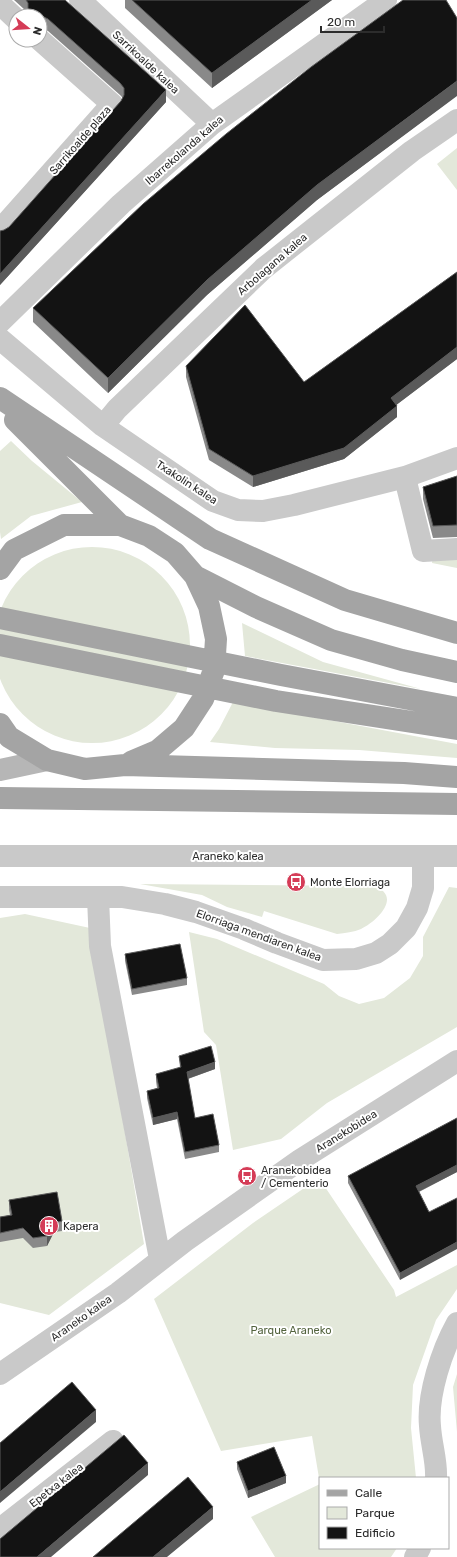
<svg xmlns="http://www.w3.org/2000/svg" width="457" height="1557" viewBox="0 0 457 1557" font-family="Rubik,sans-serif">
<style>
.green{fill:#e3e8da}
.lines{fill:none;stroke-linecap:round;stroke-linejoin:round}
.street{stroke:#c9c9c9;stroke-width:22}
.secondary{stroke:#b6b6b6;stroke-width:22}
.primary{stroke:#a4a4a4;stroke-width:22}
.wall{fill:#898989}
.shaded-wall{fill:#5a5a5a}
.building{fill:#131313;stroke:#5a5a5a}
.labels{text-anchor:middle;stroke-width:4;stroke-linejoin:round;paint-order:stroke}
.street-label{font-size:11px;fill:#2c2c2c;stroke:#fff}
.poi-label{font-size:11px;fill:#2c2c2c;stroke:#fff;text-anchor:start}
.park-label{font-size:11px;fill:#53633e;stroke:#fff}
</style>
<rect width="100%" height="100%" fill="#fff"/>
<!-- green -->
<path class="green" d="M457,148V190L437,164Z
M11,441L32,461L82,502L31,516L1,539L0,532V451Z
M-6 645a98 98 0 1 1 196 0a98 98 0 1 1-196 0Z
M457,554V568L432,563L433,556Z
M242,623L323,662L421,689L245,656Z
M233,702L457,744V758L359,750L275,748L210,742L219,729Z
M140,884L373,886C403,895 378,921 361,929C354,932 345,933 337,934L264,911L262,917L227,907L202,895Z
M449,887L457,888V1027L327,1103L281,1139L233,1150L216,1045L204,1032L189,932L217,939L324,984L339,996L359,1004L384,998L410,978L423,956V937Z
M25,914L90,928L144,1244L49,1315L0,1303V918Z
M319,1178L394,1290L396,1297L457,1265V1289L436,1320L413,1385L411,1428L416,1478H320V1484L312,1436L221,1451L154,1299L253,1223Z
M457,1374V1432L453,1387Z
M320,1484V1548H397L391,1557H275L251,1517Z"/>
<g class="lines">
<!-- street -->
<path class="street" d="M80,0L212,124
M0,4L16,19
M0,230L112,104L40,40
M0,322L121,204L212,124L386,0
M0,339L103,426L213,501L238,510L263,511L294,505L405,477L457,458
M103,426L117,409L264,268L412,151L457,120
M407,486L423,551L457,549
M0,856H457
M0,897H122L165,904L196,912L244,929L277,943L323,960L356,959L376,953L390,944L406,928L417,908L423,888V856
M98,897L100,946L160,1259
M0,1374L118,1293L185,1241L300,1160L457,1061
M436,1478C437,1461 431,1444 430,1426C427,1395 442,1350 457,1323
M0,1529L113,1441
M415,1557L420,1548"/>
<!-- secondary -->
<path class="secondary" d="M0,770L47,760"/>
<!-- primary -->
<path class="primary" d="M0,398L210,539L345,600L457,633
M15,420L120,525
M0,569L14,550L64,525H120L149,536L175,553L195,576L209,606L216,639L214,670L203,699L184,728L157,751L131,762
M195,576L256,607L331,640L402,660L457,672
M0,618L281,675L457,708
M0,645L276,701L457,729
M0,724L9,737L47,760L85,769L125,765L404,773L457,777
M0,798L457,804"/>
</g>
<!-- wall -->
<path class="wall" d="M14,0H65L166,102L0,285L4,230L9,227L121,101L123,98L120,95L48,31L42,28H40V16H25L27,13L25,10Z
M125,0H332L212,88L125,8Z
M448,102L317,200L207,295L108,393L33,322V308Z
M457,272V359L396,405L397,417L344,459L253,487L209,460L186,377V366L304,382Z
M457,476V537L433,538L423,499V487Z
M125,954L187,978V985L132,995L125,961Z
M179,1056L215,1069L188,1079L195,1118L219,1145V1152L185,1159L177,1119L153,1125L147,1098V1091L157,1088L156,1081V1074L180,1068Z
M457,1118V1172L419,1192L429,1212L400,1280L348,1183V1176Z
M9,1200L62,1221V1231L54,1232L47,1246L33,1248L23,1238L0,1242V1217L10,1215L9,1210Z
M237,1462L286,1483L248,1498L237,1469Z"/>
<!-- shaded-wall -->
<path class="shaded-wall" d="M312,0H332L212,88V73Z
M457,81V96L317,200L207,295L108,393V378L207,280L317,185Z
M166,90V102L0,285V274Z
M457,347V359L391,409V398Z
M397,406V417L344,459L253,487V476Z
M215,1062V1069L187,1079V1072Z
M177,1112V1119L153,1125V1118Z
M457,1165V1172L416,1193V1186Z
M54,1223V1232L47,1246V1236Z
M457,1242V1249L400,1280V1273Z
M96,1410V1422L0,1503V1492Z
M148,1463V1475L51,1557H37Z
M286,1476V1483L248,1498V1491Z
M213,1507V1519L167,1557H153Z"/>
<!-- building -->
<path class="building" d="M26,0H65L166,90L0,274V231L4,230L9,227L121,101L124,95V88L120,83L48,19L42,16H26L25,15L28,10V3Z
M132,0H312L212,73Z
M403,0H446L457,18V81L317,185L207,280L108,378L33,308L143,204L226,134L311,67Z
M457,272V347L391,398L397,406L344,448L253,476L209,449L186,366L245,305L304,382Z
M457,476V525L433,526L423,487Z
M180,944L187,978L132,989L125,954Z
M211,1046L215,1062L187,1072L195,1118L213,1114L219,1145L185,1152L177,1112L153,1118L147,1091L159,1088L156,1074L181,1067L179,1056Z
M457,1118V1165L416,1186L429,1212L457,1198V1242L400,1273L348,1176Z
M57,1192L62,1221L54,1223L47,1236L33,1238L23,1228L0,1233V1217L12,1215L9,1200Z
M72,1382L96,1410L0,1492V1443Z
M124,1435L148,1463L37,1557H0V1539Z
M274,1447L286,1476L248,1491L237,1462Z
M188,1477L213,1507L153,1557H93Z"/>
<!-- icons -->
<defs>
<symbol id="bus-disc" viewBox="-11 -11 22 22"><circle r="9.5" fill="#d53c57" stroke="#fff"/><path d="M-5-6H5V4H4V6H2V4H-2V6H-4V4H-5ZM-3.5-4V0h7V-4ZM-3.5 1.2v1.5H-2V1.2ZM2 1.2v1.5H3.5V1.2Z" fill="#fff"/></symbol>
<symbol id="building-disc" viewBox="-11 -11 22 22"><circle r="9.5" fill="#d53c57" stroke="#fff"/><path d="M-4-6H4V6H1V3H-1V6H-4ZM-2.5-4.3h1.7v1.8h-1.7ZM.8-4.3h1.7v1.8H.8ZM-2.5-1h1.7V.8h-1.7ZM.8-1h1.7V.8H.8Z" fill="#fff"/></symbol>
</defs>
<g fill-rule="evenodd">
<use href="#bus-disc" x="285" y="871" width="22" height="22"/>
<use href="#bus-disc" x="236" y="1165" width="22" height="22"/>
<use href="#building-disc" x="38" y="1215" width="22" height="22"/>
</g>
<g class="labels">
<!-- street labels -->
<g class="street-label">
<text transform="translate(146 62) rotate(43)" y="4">Sarrikoalde kalea</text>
<text transform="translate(80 140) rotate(-49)" y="4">Sarrikoalde plaza</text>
<text transform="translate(184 150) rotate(-41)" y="4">Ibarrekolanda kalea</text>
<text transform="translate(272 264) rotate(-41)" y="4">Arbolagana kalea</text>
<text transform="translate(187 482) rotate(33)" y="4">Txakolin kalea</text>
<text x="228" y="860">Araneko kalea</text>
<text transform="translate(259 935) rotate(20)" y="4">Elorriaga mendiaren kalea</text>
<text transform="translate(346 1131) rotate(-32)" y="4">Aranekobidea</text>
<text transform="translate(81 1318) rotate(-35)" y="4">Araneko kalea</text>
<text transform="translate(56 1485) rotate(-38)" y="4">Epetxa kalea</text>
</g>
<!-- poi labels -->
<g class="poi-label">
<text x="310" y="886">Monte Elorriaga</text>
<text x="261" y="1174">Aranekobidea<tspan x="261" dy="13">/ Cementerio</tspan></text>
<text x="63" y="1230">Kapera</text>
</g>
<!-- park labels -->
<g class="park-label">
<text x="291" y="1334">Parque Araneko</text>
</g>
</g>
<!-- legend -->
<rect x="319" y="1477" width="130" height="72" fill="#ffffff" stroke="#ababab"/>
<rect x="327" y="1490" width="20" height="6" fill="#a4a4a4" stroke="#ababab"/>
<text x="355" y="1497" font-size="12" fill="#2c2c2c">Calle</text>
<rect x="327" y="1507" width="20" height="12" fill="#e3e8da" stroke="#ababab"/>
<text x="355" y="1517" font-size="12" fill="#2c2c2c">Parque</text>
<rect x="327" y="1527" width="20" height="12" fill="#131313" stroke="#ababab"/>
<text x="355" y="1537" font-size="12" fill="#2c2c2c">Edificio</text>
<!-- north arrow -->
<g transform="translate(28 28) rotate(107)"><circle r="19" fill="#ffffff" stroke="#ababab"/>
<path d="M0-3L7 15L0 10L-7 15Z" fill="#d53c57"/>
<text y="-6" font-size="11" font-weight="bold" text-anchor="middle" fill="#2c2c2c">N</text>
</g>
<!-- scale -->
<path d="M321 26v6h63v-6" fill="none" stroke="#2c2c2c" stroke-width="2"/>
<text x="327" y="26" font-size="12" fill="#2c2c2c" stroke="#ffffff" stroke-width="3" paint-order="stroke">20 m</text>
</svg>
